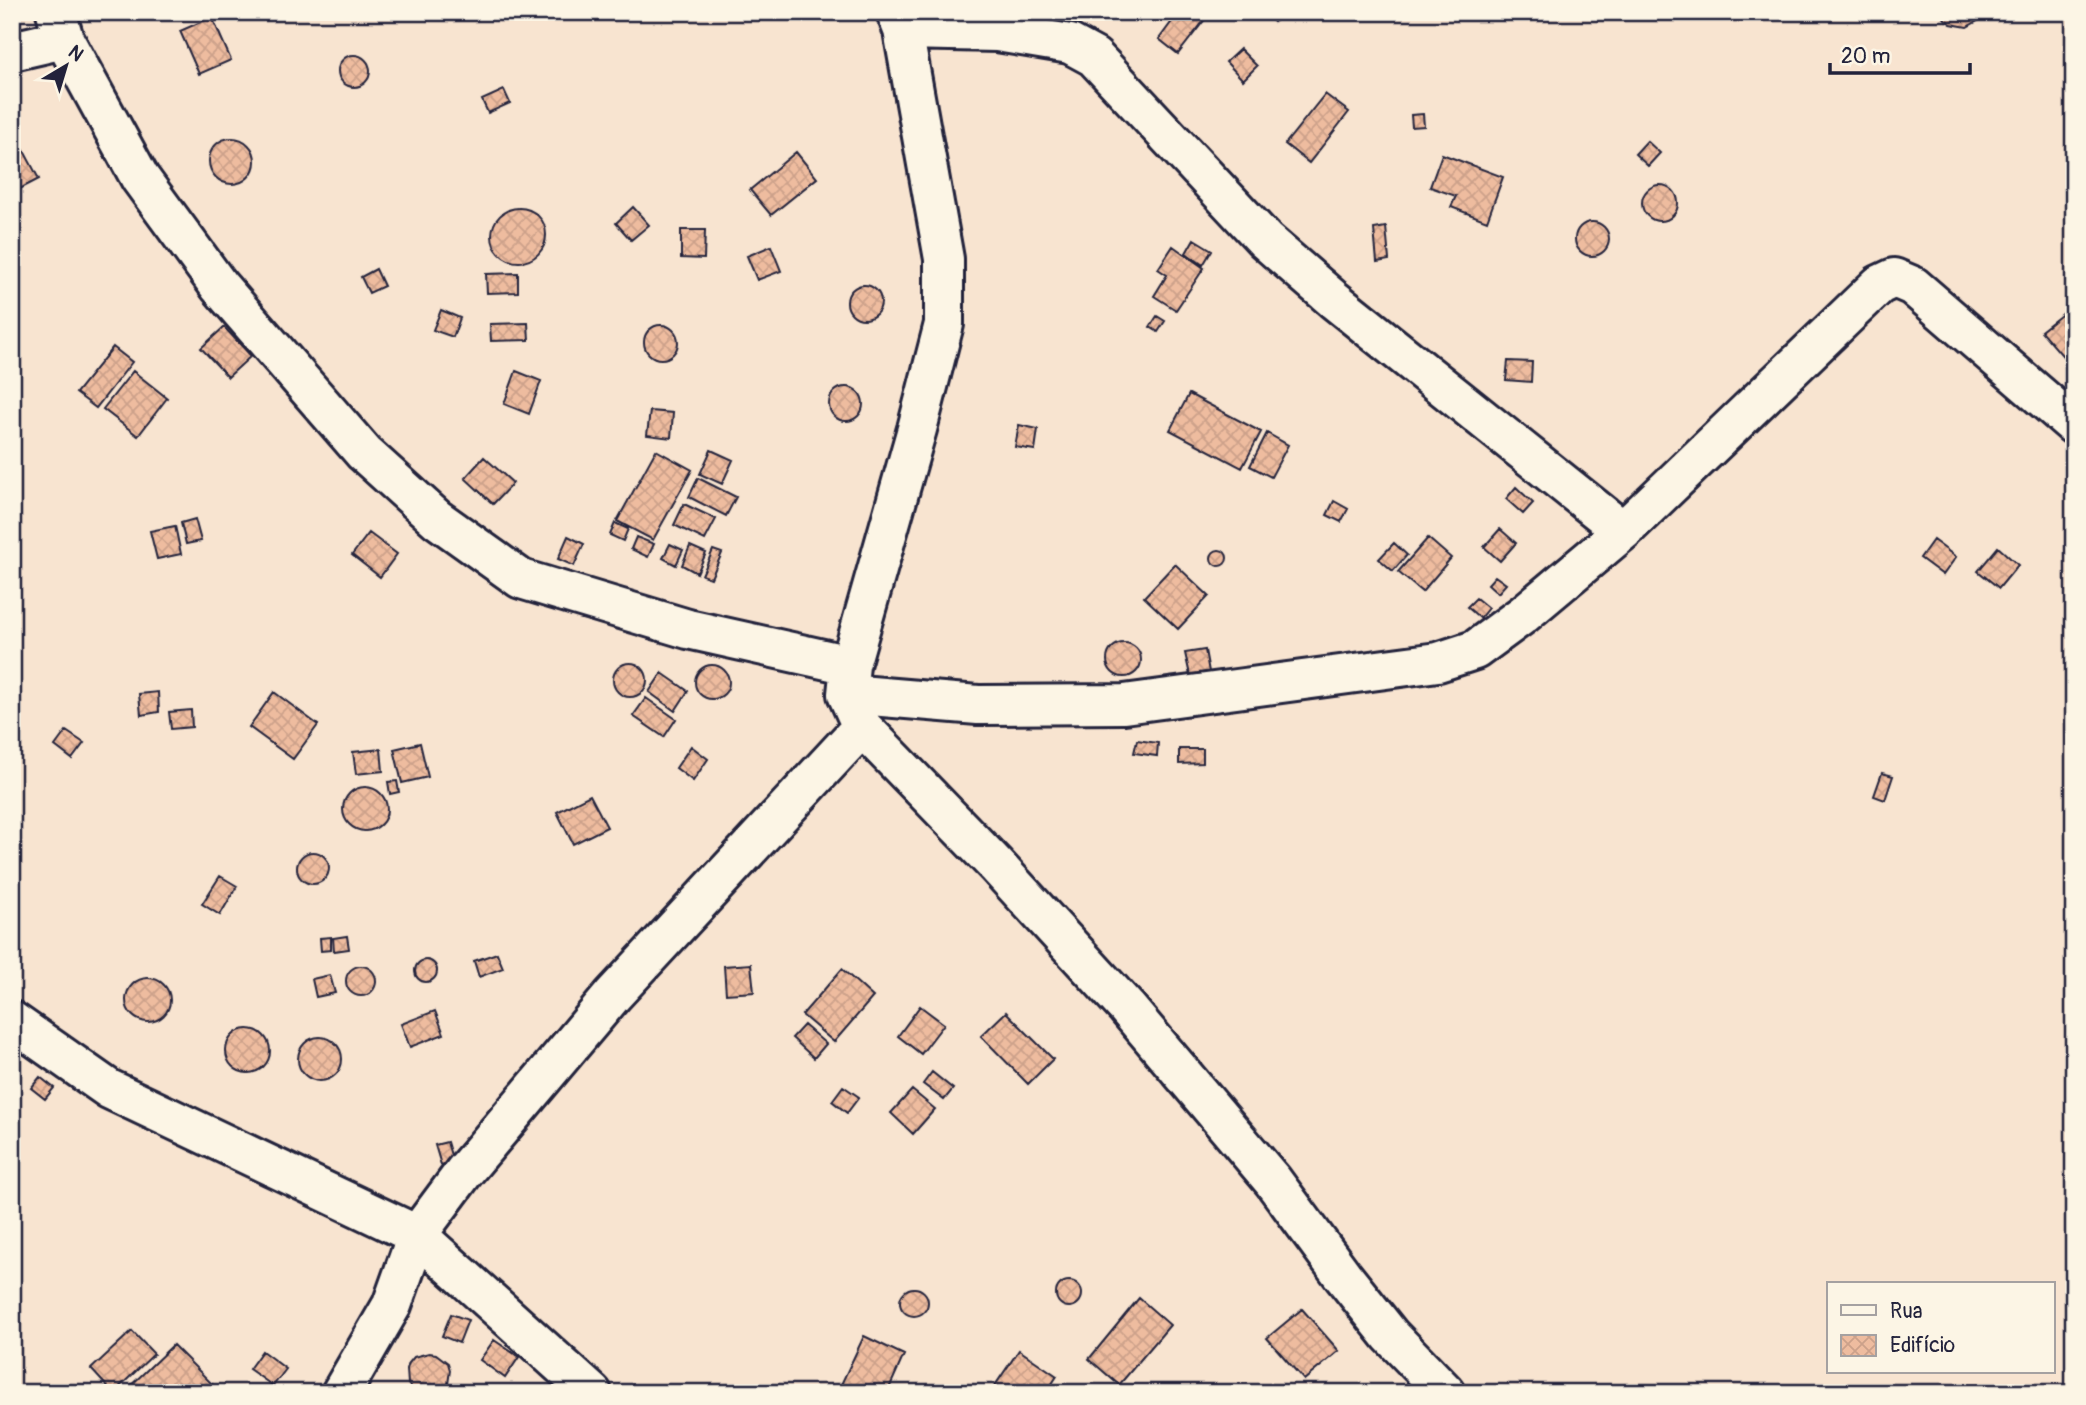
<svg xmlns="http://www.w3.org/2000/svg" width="2086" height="1405" viewBox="0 0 2086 1405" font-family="Pangolin,sans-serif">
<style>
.building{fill:url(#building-cross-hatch);stroke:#22223b;stroke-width:2}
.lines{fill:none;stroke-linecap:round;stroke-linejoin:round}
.street-casing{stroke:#22223b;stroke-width:44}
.street{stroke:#fcf5e5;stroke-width:38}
</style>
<defs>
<pattern id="building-cross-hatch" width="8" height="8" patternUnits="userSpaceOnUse" patternTransform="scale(1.75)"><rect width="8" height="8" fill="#eebc9f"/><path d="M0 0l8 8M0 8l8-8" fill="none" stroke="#cca18a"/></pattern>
</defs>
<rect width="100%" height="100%" fill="#f8e4d0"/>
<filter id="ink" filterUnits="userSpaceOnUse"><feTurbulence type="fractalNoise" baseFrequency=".0143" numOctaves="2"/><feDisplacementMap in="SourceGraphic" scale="14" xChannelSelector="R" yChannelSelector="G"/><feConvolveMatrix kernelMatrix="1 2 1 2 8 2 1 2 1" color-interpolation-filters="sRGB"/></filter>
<g filter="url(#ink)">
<!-- building -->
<path class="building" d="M1179,12H1198L1206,18L1178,54L1159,39Z
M1271,12H1280L1281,14L1274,22L1267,16Z
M1941,12H1984L1981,19L1967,27L1951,24L1945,19Z
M212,17L231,60L199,74L180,31Z
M1240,49L1257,66L1243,80L1226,62Z
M338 71a16 16 0 1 1 32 0a16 16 0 1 1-32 0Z
M504,90L510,103L488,113L482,100Z
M1325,94L1349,112L1309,163L1285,144Z
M1423,114L1424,126L1412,127L1411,115Z
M209 161a23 23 0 1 1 46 0a23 23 0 1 1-46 0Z
M1647,141L1660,153L1648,166L1635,154Z
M23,149L39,179L12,193V155Z
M796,152L817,178L771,215L750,190Z
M1442,154L1503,177L1487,221L1451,207L1456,196L1430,187Z
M1642 203a18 18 0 1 1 36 0a18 18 0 1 1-36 0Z
M633,207L649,225L631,240L616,223Z
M492 235a27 27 0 1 1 54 0a27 27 0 1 1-54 0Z
M1575 239a17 17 0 1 1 34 0a17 17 0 1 1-34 0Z
M1386,227L1389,260L1377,262L1374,229Z
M681,230H705L704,259L681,258Z
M1194,239L1212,250L1203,265L1186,253Z
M771,246L781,271L757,280L747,256Z
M1173,246L1204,268L1176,310L1154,296L1167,275L1158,269Z
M376,269L384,286L369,293L361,277Z
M518,273V292L487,293L486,274Z
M847 302a17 17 0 1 1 34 0a17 17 0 1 1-34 0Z
M441,310L460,318L453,337L433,330Z
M2065,312L2074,322L2073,368L2041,331Z
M1157,316L1165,321L1158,332L1150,327Z
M528,323L529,340L491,341L490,324Z
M644 342a17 17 0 1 1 34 0a17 17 0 1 1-34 0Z
M224,327L251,356L228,377L201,348Z
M113,347L132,362L96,408L76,393Z
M1508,361L1532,362L1531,382L1506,380Z
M133,371L167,398L138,436L103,409Z
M516,371L541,381L529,414L504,404Z
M829 404a17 17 0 1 1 34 0a17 17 0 1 1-34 0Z
M1189,394L1261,432L1242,468L1170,430Z
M650,411L673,413L671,438L647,435Z
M1019,425L1038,429L1035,450L1015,447Z
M1267,433L1288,445L1271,477L1250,466Z
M656,450L692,470L653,540L617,521Z
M711,450L733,460L722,484L700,474Z
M484,457L513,483L493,504L465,478Z
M698,478L736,497L726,516L689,497Z
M1516,487L1533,503L1523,514L1506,499Z
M1334,501L1348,509L1341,522L1327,515Z
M684,504L716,519L705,540L674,525Z
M195,519L201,541L186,544L181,523Z
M615,523L628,529L623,541L610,535Z
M175,526L181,554L157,559L150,531Z
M1500,529L1516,543L1500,561L1484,547Z
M369,533L397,554L380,577L352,555Z
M568,536L584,544L574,566L558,559Z
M636,537L654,544L648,557L631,549Z
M1428,538L1451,558L1422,592L1398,572Z
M1933,540L1956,557L1943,575L1920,558Z
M1394,543L1407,555L1393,571L1379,559Z
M670,544L683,550L676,565L663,558Z
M690,546L706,553L697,573L682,565Z
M1998,547L2018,565L1999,588L1978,571Z
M713,550L722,553L711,578L702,575Z
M1211 558a8 8 0 1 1 16 0a8 8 0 1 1-16 0Z
M1175,564L1209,596L1178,629L1144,597Z
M1495,576L1506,584L1498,593L1488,584Z
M1476,598L1488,608L1480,618L1467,607Z
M1107 660a17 17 0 1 1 34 0a17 17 0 1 1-34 0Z
M1205,650L1209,672L1190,675L1185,653Z
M613 680a17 17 0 1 1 34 0a17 17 0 1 1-34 0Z
M695 682a17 17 0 1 1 34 0a17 17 0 1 1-34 0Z
M662,673L688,691L675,711L649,692Z
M158,692L159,712L141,715L139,694Z
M274,692L318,725L293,759L249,727Z
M646,698L676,719L664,737L633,716Z
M191,710L192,727L171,729L169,712Z
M66,731L84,743L72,759L55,746Z
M1137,740L1158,743L1157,756L1134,753Z
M420,743L428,777L402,783L394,749Z
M691,746L708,759L693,781L676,768Z
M381,749L383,771L356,774L353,752Z
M1179,749H1203V763L1179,764Z
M1882,773L1893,776L1885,800L1874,796Z
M397,781L399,792L390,794L388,782Z
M343 809a22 22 0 1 1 44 0a22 22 0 1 1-44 0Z
M590,795L607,827L573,844L557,812Z
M297 868a16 16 0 1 1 32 0a16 16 0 1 1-32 0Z
M220,876L237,886L220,915L202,904Z
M347,936L349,949L334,951L333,938Z
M331,937V950L321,951L320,938Z
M497,953L503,968L479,977L474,961Z
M415 971a11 11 0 1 1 22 0a11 11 0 1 1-22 0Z
M751,964L754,992L726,994L724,966Z
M346 981a15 15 0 1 1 30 0a15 15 0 1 1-30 0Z
M842,969L873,997L834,1042L802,1015Z
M330,975L335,993L316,997L312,979Z
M126 1000a22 22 0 1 1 44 0a22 22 0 1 1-44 0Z
M920,1006L944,1024L921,1054L898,1036Z
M435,1011L444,1034L410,1047L401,1024Z
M1006,1012L1053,1059L1028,1084L981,1036Z
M804,1025L826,1044L814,1058L792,1038Z
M226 1051a22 22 0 1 1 44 0a22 22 0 1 1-44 0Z
M298 1059a22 22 0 1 1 44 0a22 22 0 1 1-44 0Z
M932,1072L953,1089L944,1100L923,1084Z
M40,1077L54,1088L45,1099L31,1088Z
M843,1086L859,1097L847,1113L832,1101Z
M912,1090L935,1109L913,1134L891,1113Z
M447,1142L453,1162L441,1165L435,1145Z
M1056 1294a13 13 0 1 1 26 0a13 13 0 1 1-26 0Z
M900 1302a14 14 0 1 1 28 0a14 14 0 1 1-28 0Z
M1139,1298L1170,1325L1119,1385L1089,1359Z
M1302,1309L1339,1351L1304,1380L1267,1338Z
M451,1314L468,1320L459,1343L442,1336Z
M132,1331L154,1354L113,1393L91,1369Z
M864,1336L904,1355L887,1393H837Z
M494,1340L519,1357L505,1378L480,1360Z
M173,1345L214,1386L207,1393H123Z
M1019,1350L1057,1376L1046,1393H997L992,1390Z
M262,1351L286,1369L273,1386L249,1369Z
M429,1353L436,1354L448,1363L450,1370L448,1384L440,1393H416L408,1384L407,1369L409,1363L414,1357Z"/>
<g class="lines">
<defs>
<path id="street" d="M56,12L64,39L140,178L219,286L364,453L437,519L521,579L688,629L850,665L847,694L862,727L996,865L1127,1008L1273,1181L1343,1276L1390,1335L1446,1393
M903,30L997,32L1070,44L1094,57L1265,240L1333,299L1623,531
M12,51L64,39
M850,665L917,429L944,324V259L903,30L896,12
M847,694L978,705L1124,704L1438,662L1475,650L1524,614L1623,531L1879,285L1894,278L1913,286L2074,425
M12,1021L109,1089L417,1235L592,1393
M341,1393L392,1305L417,1235L464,1172L613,995L862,727"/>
</defs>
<!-- street casing -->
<use href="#street" class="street-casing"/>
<!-- street -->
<use href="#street" class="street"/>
</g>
</g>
<!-- margin -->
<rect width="2086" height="1405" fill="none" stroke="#fcf5e5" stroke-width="42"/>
<rect x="21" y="21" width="2044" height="1363" fill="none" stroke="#22223b" stroke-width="2.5" filter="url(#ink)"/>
<!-- legend -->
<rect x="1827" y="1282" width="228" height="91" fill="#fcf5e5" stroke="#a5a1a1" stroke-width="2"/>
<rect x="1841" y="1305" width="35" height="10" fill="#fcf5e5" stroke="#a5a1a1" stroke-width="2"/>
<text x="1890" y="1318" font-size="21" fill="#22223b">Rua</text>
<rect x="1841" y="1335" width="35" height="21" fill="url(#building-cross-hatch)" stroke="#a5a1a1" stroke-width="2"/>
<text x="1890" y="1352" font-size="21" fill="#22223b">Edifício</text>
<!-- north arrow -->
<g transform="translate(66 66) rotate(38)" stroke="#fcf5e5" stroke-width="5" paint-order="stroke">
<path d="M0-5L12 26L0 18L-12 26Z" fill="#22223b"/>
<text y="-10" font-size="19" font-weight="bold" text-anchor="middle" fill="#22223b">N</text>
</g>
<!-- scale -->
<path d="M1830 63v10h140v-10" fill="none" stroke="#22223b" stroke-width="3.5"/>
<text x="1841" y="63" font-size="21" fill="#22223b" stroke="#fcf5e5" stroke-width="5" paint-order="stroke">20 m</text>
</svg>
